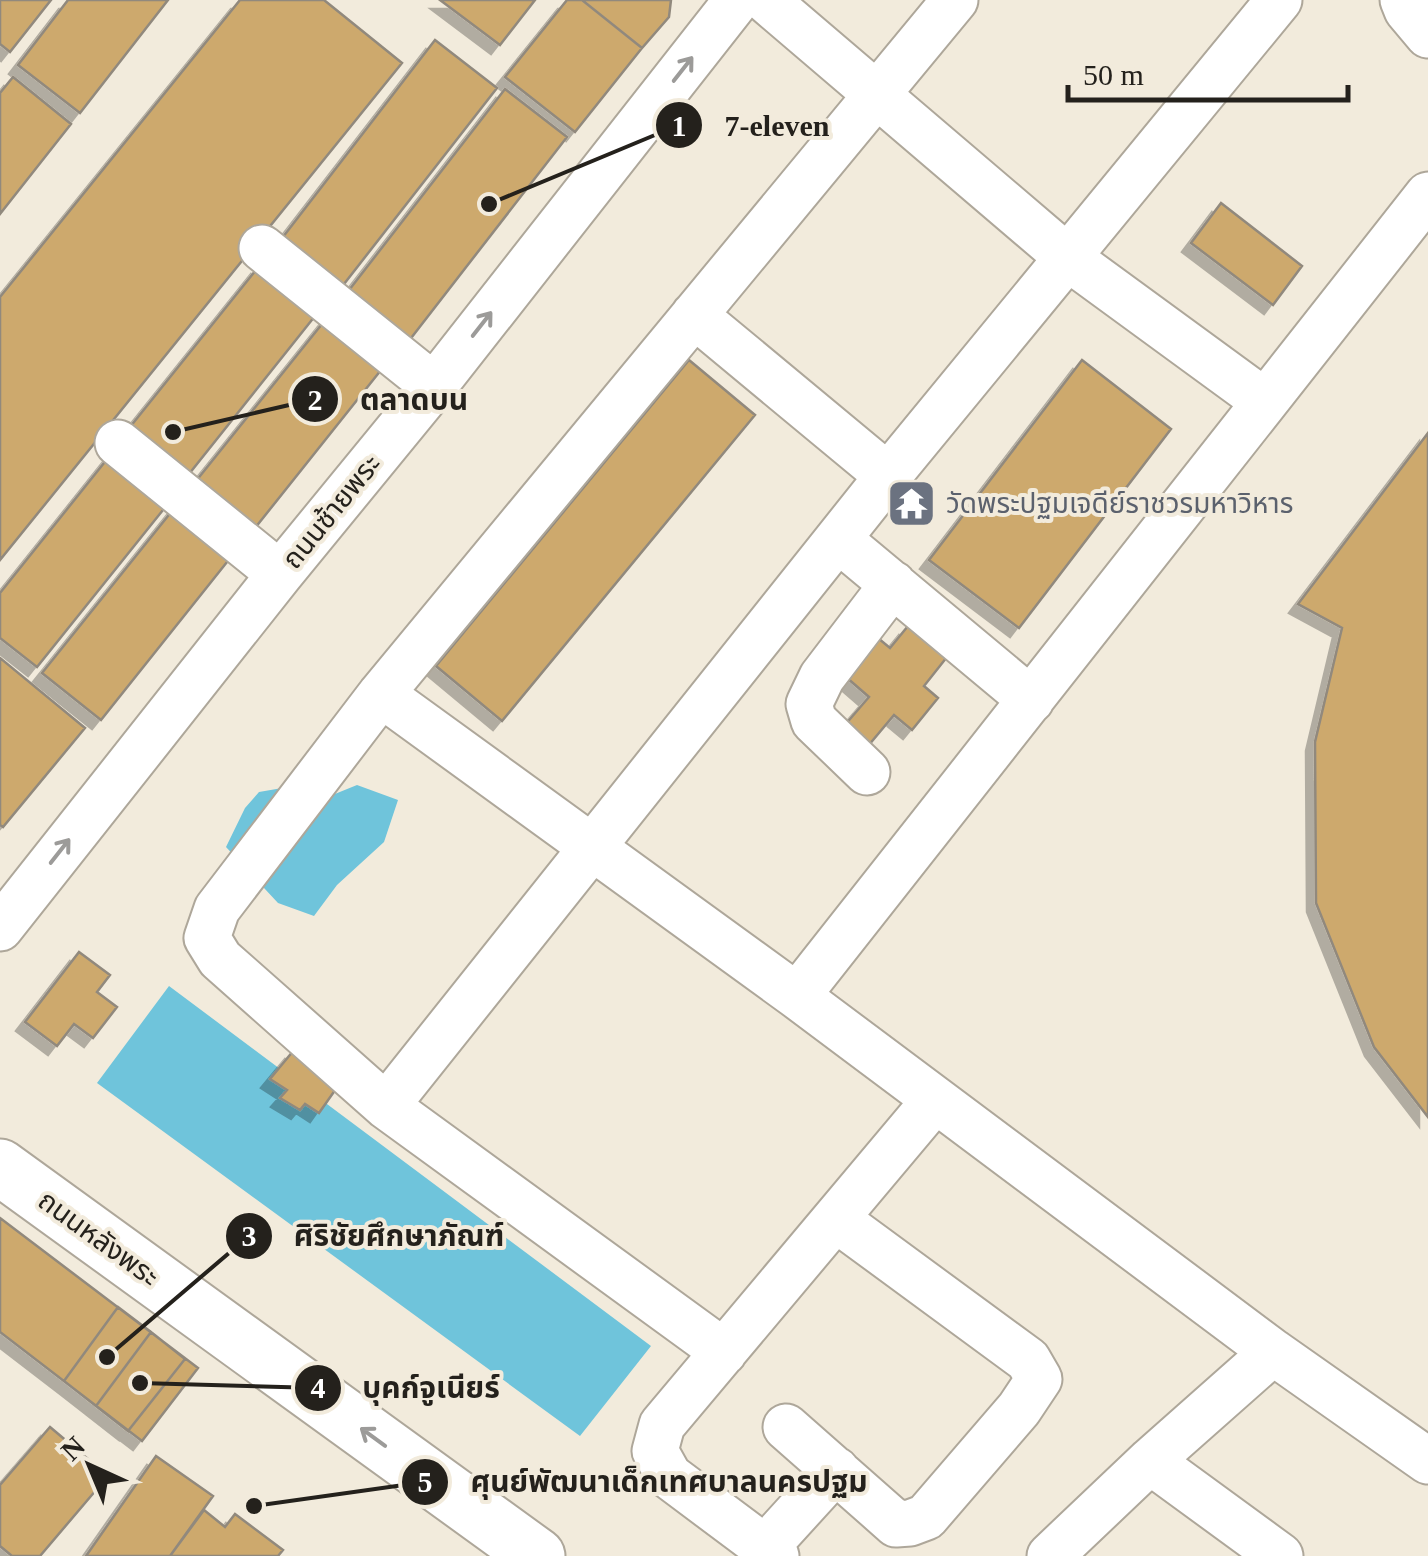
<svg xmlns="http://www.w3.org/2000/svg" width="1428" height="1556" viewBox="0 0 1428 1556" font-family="'Times New Roman','Noto Sans Thai',serif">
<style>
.water{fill:#6fc4db}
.building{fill:#cda96d;stroke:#91897d;stroke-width:2.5;filter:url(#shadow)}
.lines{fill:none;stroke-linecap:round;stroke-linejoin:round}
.minor-casing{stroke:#aea79a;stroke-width:49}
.major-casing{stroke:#aea79a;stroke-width:59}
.minor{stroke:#fff;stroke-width:45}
.major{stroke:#fff;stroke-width:55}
.oneway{stroke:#9c9b99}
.labels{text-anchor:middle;stroke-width:8;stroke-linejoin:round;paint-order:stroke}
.worship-label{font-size:28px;fill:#5b616d;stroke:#f2ebdc;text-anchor:start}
.street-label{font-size:28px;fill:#24211c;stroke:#f2ebdc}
.leader{fill:none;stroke:#24211c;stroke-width:4}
.callout-dot{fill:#24211c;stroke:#f2ebdc;stroke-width:4}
.mark-label{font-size:30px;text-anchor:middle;font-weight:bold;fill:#fff}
.callout-label{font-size:30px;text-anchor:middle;font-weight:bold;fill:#24211c;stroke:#f2ebdc;stroke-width:8;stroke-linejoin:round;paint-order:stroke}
</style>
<defs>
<filter id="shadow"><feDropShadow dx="-9" dy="9" stdDeviation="0" flood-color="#0004"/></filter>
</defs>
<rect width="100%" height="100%" fill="#f2ebdc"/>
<!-- water -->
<path class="water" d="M357,785L398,800L384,842L337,885L314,916L278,903L226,847L245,808L259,792L288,787L325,798Z
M169,986L651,1346L580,1436L97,1083Z"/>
<!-- building -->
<path class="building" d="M0,0H51L10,52L0,44Z
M68,0H168L80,113L18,65Z
M240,0H324L402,63L0,560V297Z
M440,0H535L500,45Z
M567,0H582L642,48L575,132L505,77Z
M582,0H671L669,17L642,48Z
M435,40L497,88L337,293L276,246Z
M13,77L71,124L0,214V93Z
M505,89L567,137L408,342L346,294Z
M1221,203L1302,266L1273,305L1191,243Z
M260,265L319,311L185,479L126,432Z
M330,314L389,360L255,528L196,481Z
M689,360L755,415L502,721L436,666Z
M1082,360L1171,429L1019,628L929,560Z
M1428,433V1117L1374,1047L1316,903L1315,742L1342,628L1298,604Z
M112,453L171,500L37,667L0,638V593Z
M176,506L235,552L101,720L42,673Z
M908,626L947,657L924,686L938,698L912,730L894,715L868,746L844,726L869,697L846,677L878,638L890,648Z
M0,658L85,728L3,827L0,825Z
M79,952L110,975L97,992L117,1007L93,1038L74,1024L57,1046L25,1022Z
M294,1050L338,1086L319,1113L305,1104L300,1110L280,1098L287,1090L270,1079Z
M0,1218L198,1368L142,1441L0,1332Z
M118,1307L151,1332L96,1406L64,1381Z
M151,1332L185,1359L128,1431L96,1406Z
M50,1427L108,1476L40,1556H12L0,1546V1485Z
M156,1456L213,1496L170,1556H86Z
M204,1510L225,1527L235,1514L283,1550L278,1556H170Z"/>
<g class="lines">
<defs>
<path id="minor" d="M766,0L1067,257L1264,401
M1403,0L1407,10L1428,35
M262,248L434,386
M694,315L888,476
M118,443L280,574
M838,539L1031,700
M381,694L797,996L1273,1352L1428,1461
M867,772L814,721L809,704L822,677L893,584
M0,928L280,574L434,386L737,0
M797,996L1428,195
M386,1106L888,476L1279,0
M724,1352L386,1106L220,959L207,938L217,909L381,694L955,0
M786,1427L896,1524L910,1523L926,1517L1019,1409L1039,1379L1028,1360L836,1219
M1150,1461L1280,1556
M765,1548L836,1470
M776,1556L669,1476L655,1451L662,1425L935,1100
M1050,1556L1150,1461L1273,1352"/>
<path id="major" d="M0,1167L537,1556"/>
</defs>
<!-- minor casing -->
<use href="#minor" class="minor-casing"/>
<!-- major casing -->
<use href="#major" class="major-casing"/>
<!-- minor -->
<use href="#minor" class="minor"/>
<!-- major -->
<use href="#major" class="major"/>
</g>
<!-- one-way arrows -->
<defs><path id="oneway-shaft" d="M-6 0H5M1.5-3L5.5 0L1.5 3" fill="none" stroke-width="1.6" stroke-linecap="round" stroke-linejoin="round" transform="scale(2.5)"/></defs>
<g class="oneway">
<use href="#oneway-shaft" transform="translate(683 69) rotate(-52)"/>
<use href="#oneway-shaft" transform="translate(482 324) rotate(-52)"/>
<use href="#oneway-shaft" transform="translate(60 851) rotate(-52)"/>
<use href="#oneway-shaft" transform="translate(373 1437) rotate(-144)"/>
</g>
<!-- icons -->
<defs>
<symbol id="temple-square" viewBox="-11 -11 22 22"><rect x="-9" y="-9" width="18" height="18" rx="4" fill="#6b7280" stroke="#f2ebdc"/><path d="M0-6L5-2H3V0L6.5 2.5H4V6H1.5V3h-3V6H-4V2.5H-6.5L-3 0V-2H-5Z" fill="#fff"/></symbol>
</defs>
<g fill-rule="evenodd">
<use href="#temple-square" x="884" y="476" width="55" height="55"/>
</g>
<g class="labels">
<!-- worship labels -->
<g class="worship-label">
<text x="946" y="513">วัดพระปฐมเจดีย์ราชวรมหาวิหาร</text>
</g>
<!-- street labels -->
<g class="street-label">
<text transform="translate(331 511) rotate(-51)" y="10">ถนนซ้ายพระ</text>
<text transform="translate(99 1238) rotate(36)" y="10">ถนนหลังพระ</text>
</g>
</g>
<!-- callouts -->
<path class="leader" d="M489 204L679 125M173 432L315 399M107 1357L249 1236M140 1383L318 1388M254 1506L425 1482"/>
<g class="callout-dot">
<circle cx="489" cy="204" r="10"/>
<circle cx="173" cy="432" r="10"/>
<circle cx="107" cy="1357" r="10"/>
<circle cx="140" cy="1383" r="10"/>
<circle cx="254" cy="1506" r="10"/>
<circle cx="679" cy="125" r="25"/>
<circle cx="315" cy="399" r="25"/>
<circle cx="249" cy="1236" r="25"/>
<circle cx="318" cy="1388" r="25"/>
<circle cx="425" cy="1482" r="25"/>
</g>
<g class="mark-label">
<text x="679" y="136">1</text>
<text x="315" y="410">2</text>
<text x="249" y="1246">3</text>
<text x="318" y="1398">4</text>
<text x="425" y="1492">5</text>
</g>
<g class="callout-label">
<text x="777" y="136">7-eleven</text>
<text x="414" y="410">ตลาดบน</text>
<text x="399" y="1246">ศิริชัยศึกษาภัณฑ์</text>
<text x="431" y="1398">บุคก์จูเนียร์</text>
<text x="669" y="1492">ศุนย์พัฒนาเด็กเทศบาลนครปฐม</text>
</g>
<!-- north arrow -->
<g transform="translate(90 1466) rotate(316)" stroke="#f2ebdc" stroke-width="8" paint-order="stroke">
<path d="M0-8L18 38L0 25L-18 38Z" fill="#24211c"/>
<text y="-15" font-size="28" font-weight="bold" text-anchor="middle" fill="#24211c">N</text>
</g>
<!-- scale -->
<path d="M1068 85v15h280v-15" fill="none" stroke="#24211c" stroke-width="5"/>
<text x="1083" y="85" font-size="30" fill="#24211c" stroke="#f2ebdc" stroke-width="8" paint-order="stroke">50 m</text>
</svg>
